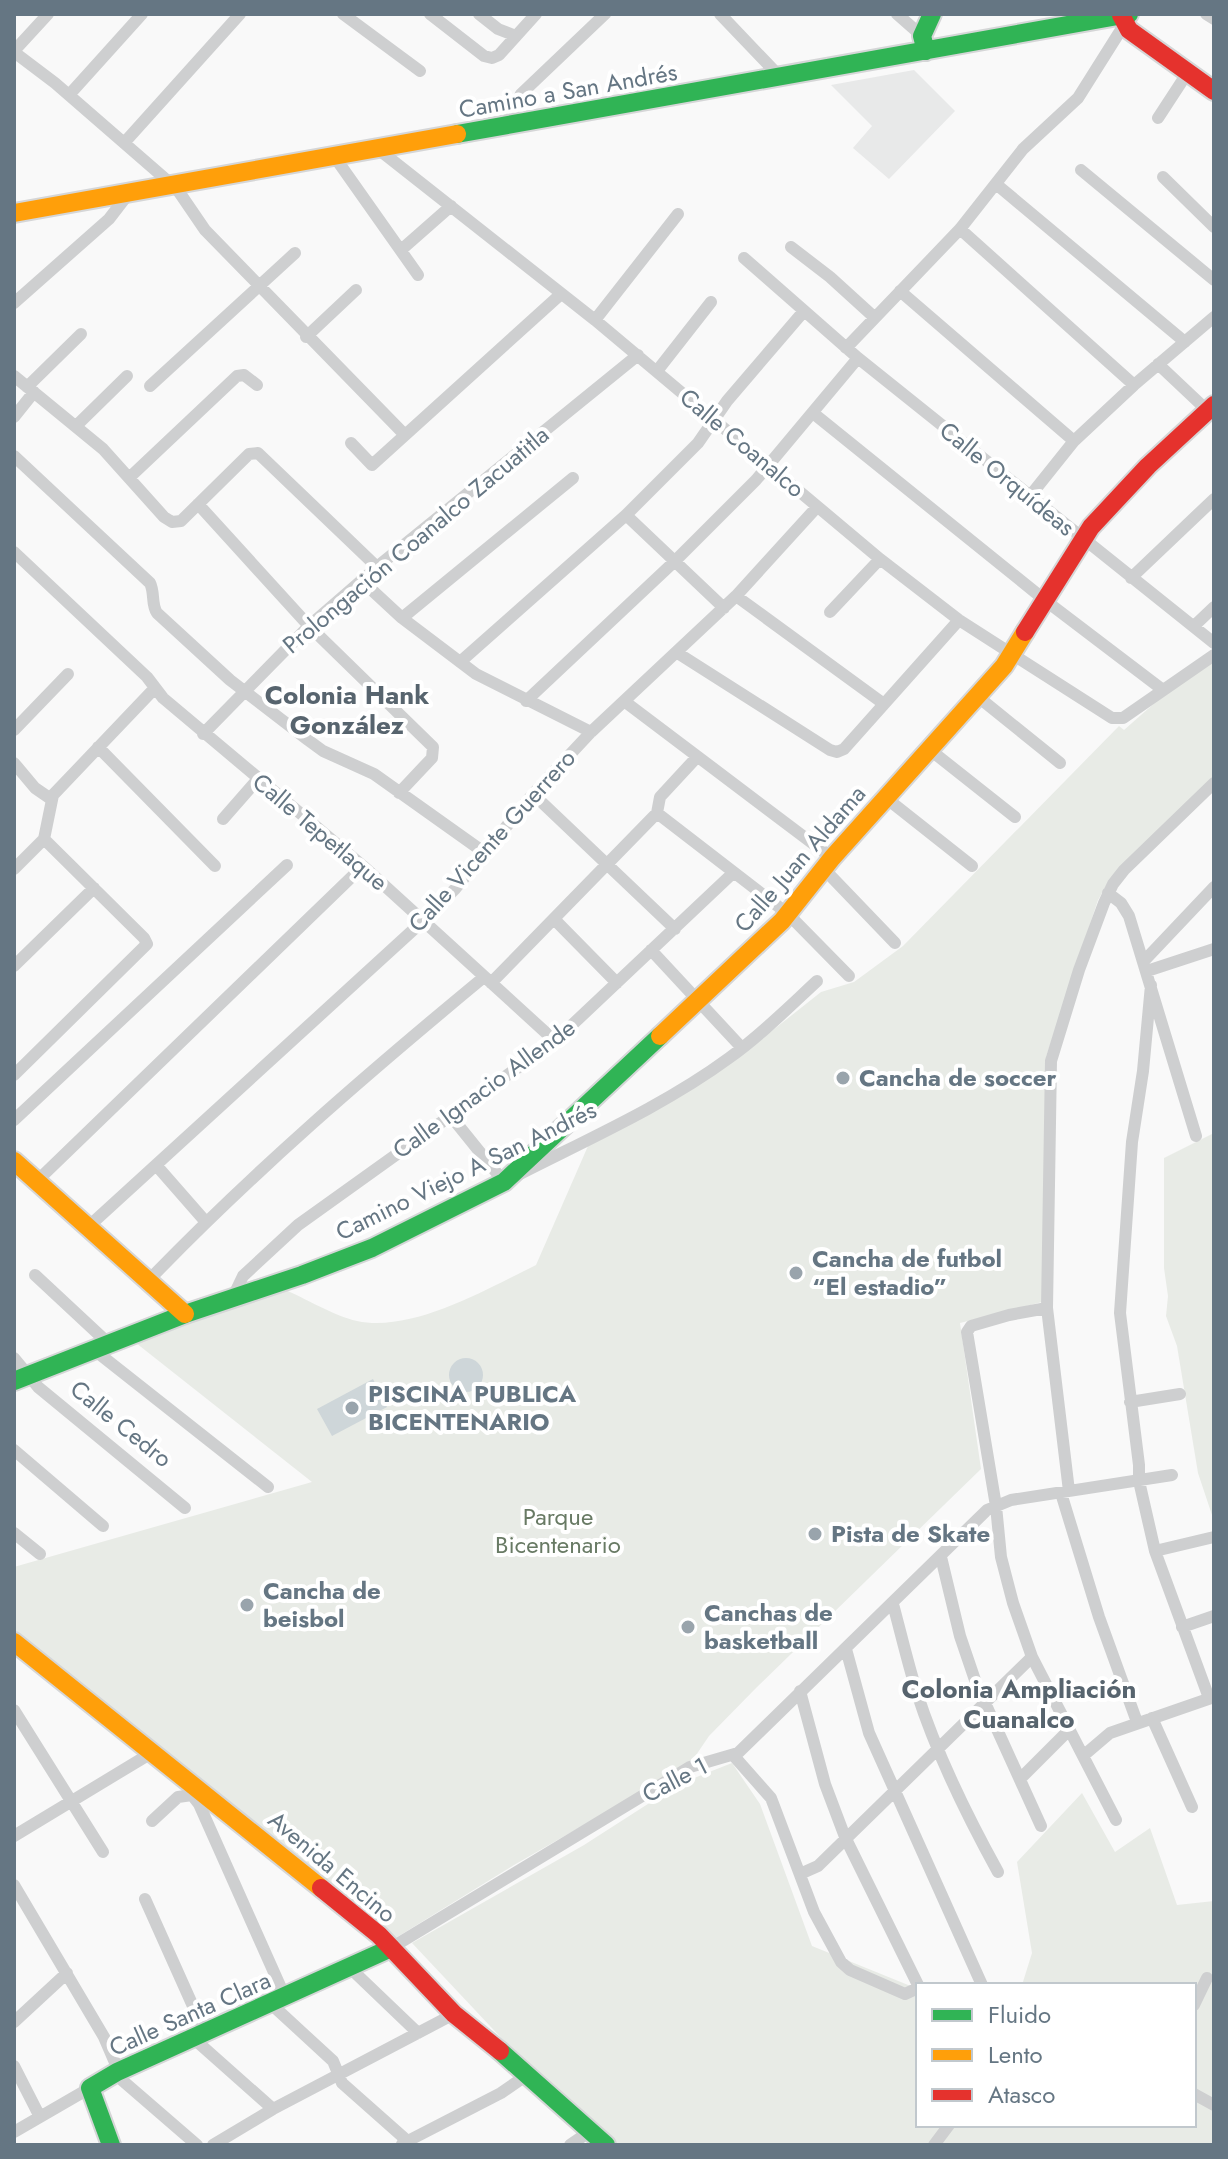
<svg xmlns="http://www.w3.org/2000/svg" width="1228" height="2159" viewBox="0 0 1228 2159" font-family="Jost,sans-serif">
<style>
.built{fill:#e8e9e9}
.green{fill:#e8ebe6}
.water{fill:#ced6d9}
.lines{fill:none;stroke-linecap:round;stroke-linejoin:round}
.fast-casing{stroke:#d5d6d7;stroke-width:22}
.slow-casing{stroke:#d5d6d7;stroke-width:22}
.jam-casing{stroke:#d5d6d7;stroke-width:22}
.street{stroke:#cecfd0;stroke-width:12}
.fast{stroke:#30b455;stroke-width:18}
.slow{stroke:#ff9f0a;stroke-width:18}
.jam{stroke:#e5322d;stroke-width:18}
.poi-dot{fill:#99a4ac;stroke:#fff;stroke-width:3}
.labels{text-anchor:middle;stroke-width:8;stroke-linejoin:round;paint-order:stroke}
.street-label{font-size:24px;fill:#657683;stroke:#fff}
.poi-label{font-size:24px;font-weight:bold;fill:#657683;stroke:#fff;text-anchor:start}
.park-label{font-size:24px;fill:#687a64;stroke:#fff}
.neighbourhood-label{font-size:26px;font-weight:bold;fill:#57646e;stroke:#fff}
</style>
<rect width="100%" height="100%" fill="#f9f9f9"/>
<!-- built -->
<path class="built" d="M914,70L955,111L889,179L853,148L872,126L831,85Z"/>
<!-- green -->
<path class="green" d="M1214,661V776L1110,879L1098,900L1046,1057L1042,1302L960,1323L981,1469L757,1687L709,1736L690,1764L514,1865L394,1939L14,1630V1567L312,1482L136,1343L283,1289C305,1298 334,1316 357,1321C412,1333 487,1289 536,1265L588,1146L734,1061L821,992L854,982L903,946L1119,726L1124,730L1166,693Z
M1214,1133V1521L1198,1473L1177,1346L1166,1316L1168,1296L1164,1268V1158Z
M732,1763L760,1804L812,1946L918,1989V2125H1194V1985H1022L1032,1953L1017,1862L1082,1793L1115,1852L1150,1828L1177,1905L1214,1901V2145H615L584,2126L412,1943L584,1845L679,1784Z"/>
<!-- water -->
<path class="water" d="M449 1375a17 17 0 1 1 34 0a17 17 0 1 1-34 0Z
M373,1379L387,1407L332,1436L317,1409Z"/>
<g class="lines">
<defs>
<path id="fast" d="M926,51L922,36L932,14
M457,134L1129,14
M14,1381L185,1314L302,1275L372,1248L504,1182L660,1036
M500,2051L606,2145
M111,2145L90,2088L117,2072L391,1948"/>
<path id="slow" d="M14,213L457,134
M660,1036L782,921L832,858L1004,666L1025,632
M14,1161L185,1314
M14,1642L321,1888"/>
<path id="jam" d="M1121,15L1129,30L1214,91
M1025,632L1091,527L1148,466L1214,405
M321,1888L379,1935L454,2014L500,2051"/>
</defs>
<!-- fast casing -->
<use href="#fast" class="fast-casing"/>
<!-- slow casing -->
<use href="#slow" class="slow-casing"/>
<!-- jam casing -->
<use href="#jam" class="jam-casing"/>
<!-- street -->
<path class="street" d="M343,14L420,71
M430,14L484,56L492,58L499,55L536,14
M479,14L498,29L516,36
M720,14L781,78
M897,14L922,36
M1206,14L1214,19
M14,51L48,14
M14,52L55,83L177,189L205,230L404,434
M69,95L142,14
M1158,118L1188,72
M505,126L521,94L605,14
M124,143L240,14
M378,149L595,320L880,559L959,620L1112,718H1123L1214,655
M334,156L418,275
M1081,170L1214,280
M1163,177L1214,227
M996,184L1185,342
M960,229L1134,385
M791,247L830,277L874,317
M401,250L451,206
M744,258L858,358L1214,643
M900,291L1074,441
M14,303L109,219L129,193
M595,320L678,214
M306,337L356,290
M846,348L960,229L1023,149L1078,98L1124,25
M1158,364L1211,414
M657,371L711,302
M14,376L103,449L164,517L172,522L181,521L249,454L258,453L377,567
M150,386L295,253
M27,387L81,334
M813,413L1046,601L1163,690
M14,417L34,392
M76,426L127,376
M351,443L372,465L561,294
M14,456L150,583C155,593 151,604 157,613L230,680L308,740L323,751L374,774L485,853
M130,477L237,376L244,375L257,385
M1030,496L1074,441L1134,385L1214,317
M198,504L309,626L433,747L432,758L399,793
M626,515L724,608
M14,552L147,677L163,698L363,866L555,1041
M1131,578L1214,499
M361,580L402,618L476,674L591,732
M736,596L884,704
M830,612L880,559
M402,618L573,478
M1194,626L1214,607
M676,652L830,750L837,752L844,749L959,620
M460,662L626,515L698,443L727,401L804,311
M977,696L1060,763
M526,701L675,561L756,480L858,358
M624,701L832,858
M14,730L68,674
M203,734L309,626L377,567L638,355
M98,747L215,866
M929,749L1015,817
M14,763L35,788L51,799
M533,794L675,929
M886,798L972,866
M657,813L788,914L849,976
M223,819L258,779
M823,868L895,943
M14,869L44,839L53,795L155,688
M1108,893L1121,903L1129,916L1196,1136
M554,919L617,983
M651,950L742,1048
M1143,962L1214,887
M14,966L94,888
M1147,971L1214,949
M491,983L657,813L660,797L697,757
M1151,985L1143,1071L1132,1142L1120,1313L1139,1465V1481L1155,1551L1209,1698
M14,1075L147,944L144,938L44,839
M450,1115L504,1182C579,1143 661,1108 729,1058C761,1035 789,1007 817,981
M14,1120L287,865
M156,1165L205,1221
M37,1181L363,866
M88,1227L423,921L455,889L533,794L591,732L736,596L817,507
M35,1275L108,1343
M148,1281C253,1172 368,1073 484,977
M232,1299L243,1276L298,1225L555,1041L733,873
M1047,1308L1009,1315L971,1326L967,1332L996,1506L1001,1557L1013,1603L1032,1657L1116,1820
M93,1349L268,1487
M14,1358L38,1387L185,1508
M1130,1402L1180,1394
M14,1450L103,1526
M1069,1491L1047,1308L1051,1061L1079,970L1104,903L1113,884L1124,870L1214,783
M1061,1493L1099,1617L1137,1722
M14,1533L40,1554
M1155,1551L1214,1537
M941,1557L960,1636L976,1683L1041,1826
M893,1604C901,1634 908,1664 917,1693C937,1755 966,1814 998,1872
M1182,1627L1214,1616
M846,1649L869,1733L982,1985
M800,1691L825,1784L845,1837L918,1985
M14,1710L103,1852
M1152,1718L1192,1807
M733,1755L771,1798L814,1912L841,1962L850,1970L905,1994L918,1988
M1083,1756L1110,1733L1214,1697
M1020,1779L1068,1731
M198,1792L192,1795L199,1804L285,1997
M152,1821L178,1797L192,1795
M14,1836L153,1752
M800,1874L818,1866L1032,1657
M14,1885L104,2037L123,2081L197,2145
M145,1899L205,2033
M391,1948L690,1767L738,1753L987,1510L1011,1500L1172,1475
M349,1967L418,2033
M270,2003L333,2061L342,2083L412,2145
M1194,2005L1207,1978
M14,2022L67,1973
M193,2038L273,2109
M14,2066L40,2117
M1194,2094L1214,2105
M14,2132L90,2088
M402,2144L501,2093L527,2075
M213,2145L273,2109L454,2014
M570,2145L589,2132
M934,2145L949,2125"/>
<!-- fast -->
<use href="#fast" class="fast"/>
<!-- slow -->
<use href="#slow" class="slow"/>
<!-- jam -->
<use href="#jam" class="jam"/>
</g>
<!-- markers -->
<g class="poi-dot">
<circle cx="843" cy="1078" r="8"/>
<circle cx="796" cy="1273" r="8"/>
<circle cx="352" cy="1408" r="8"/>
<circle cx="815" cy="1534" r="8"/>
<circle cx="247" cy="1605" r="8"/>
<circle cx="688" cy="1627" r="8"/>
</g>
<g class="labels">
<!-- street labels -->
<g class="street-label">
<text transform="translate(568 91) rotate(-10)" y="8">Camino a San Andrés</text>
<text transform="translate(742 443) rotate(40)" y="8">Calle Coanalco</text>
<text transform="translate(1007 479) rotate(39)" y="8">Calle Orquídeas</text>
<text transform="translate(416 540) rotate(-40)" y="8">Prolongación Coanalco Zacuatitla</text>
<text transform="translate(320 832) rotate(40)" y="8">Calle Tepetlaque</text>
<text transform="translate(492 841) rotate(-48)" y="8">Calle Vicente Guerrero</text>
<text transform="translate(800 859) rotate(-49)" y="8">Calle Juan Aldama</text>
<text transform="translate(484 1089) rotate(-36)" y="8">Calle Ignacio Allende</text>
<text transform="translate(466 1171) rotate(-26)" y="8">Camino Viejo A San Andrés</text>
<text transform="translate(121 1424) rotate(39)" y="8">Calle Cedro</text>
<text transform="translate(675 1780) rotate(-27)" y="8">Calle 1</text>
<text transform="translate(332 1867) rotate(40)" y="8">Avenida Encino</text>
<text transform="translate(190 2014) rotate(-24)" y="8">Calle Santa Clara</text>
</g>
<!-- poi labels -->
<g class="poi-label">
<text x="859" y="1086">Cancha de soccer</text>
<text x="812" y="1267">Cancha de futbol<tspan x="812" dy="28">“El estadio”</tspan></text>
<text x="368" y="1402">PISCINA PUBLICA<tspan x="368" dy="28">BICENTENARIO</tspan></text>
<text x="831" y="1542">Pista de Skate</text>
<text x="263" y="1599">Cancha de<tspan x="263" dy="28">beisbol</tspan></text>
<text x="704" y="1621">Canchas de<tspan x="704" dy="28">basketball</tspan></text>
</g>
<!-- park labels -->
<g class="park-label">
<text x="558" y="1525">Parque<tspan x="558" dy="28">Bicentenario</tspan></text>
</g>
<!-- neighbourhood labels -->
<g class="neighbourhood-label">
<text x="347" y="704">Colonia Hank<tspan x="347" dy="30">González</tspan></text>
<text x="1019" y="1698">Colonia Ampliación<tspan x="1019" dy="30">Cuanalco</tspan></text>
</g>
</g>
<!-- border -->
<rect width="1228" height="2159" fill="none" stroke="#657683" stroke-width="32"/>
<!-- legend -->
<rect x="916" y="1983" width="280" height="144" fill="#ffffff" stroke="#c1c8cd" stroke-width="2"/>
<rect x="932" y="2009" width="40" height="12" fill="#30b455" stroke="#c1c8cd" stroke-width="2"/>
<text x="988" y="2023" font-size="24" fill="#657683">Fluido</text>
<rect x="932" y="2049" width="40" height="12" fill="#ff9f0a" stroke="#c1c8cd" stroke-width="2"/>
<text x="988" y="2063" font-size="24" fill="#657683">Lento</text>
<rect x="932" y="2089" width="40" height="12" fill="#e5322d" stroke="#c1c8cd" stroke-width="2"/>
<text x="988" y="2103" font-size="24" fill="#657683">Atasco</text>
</svg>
